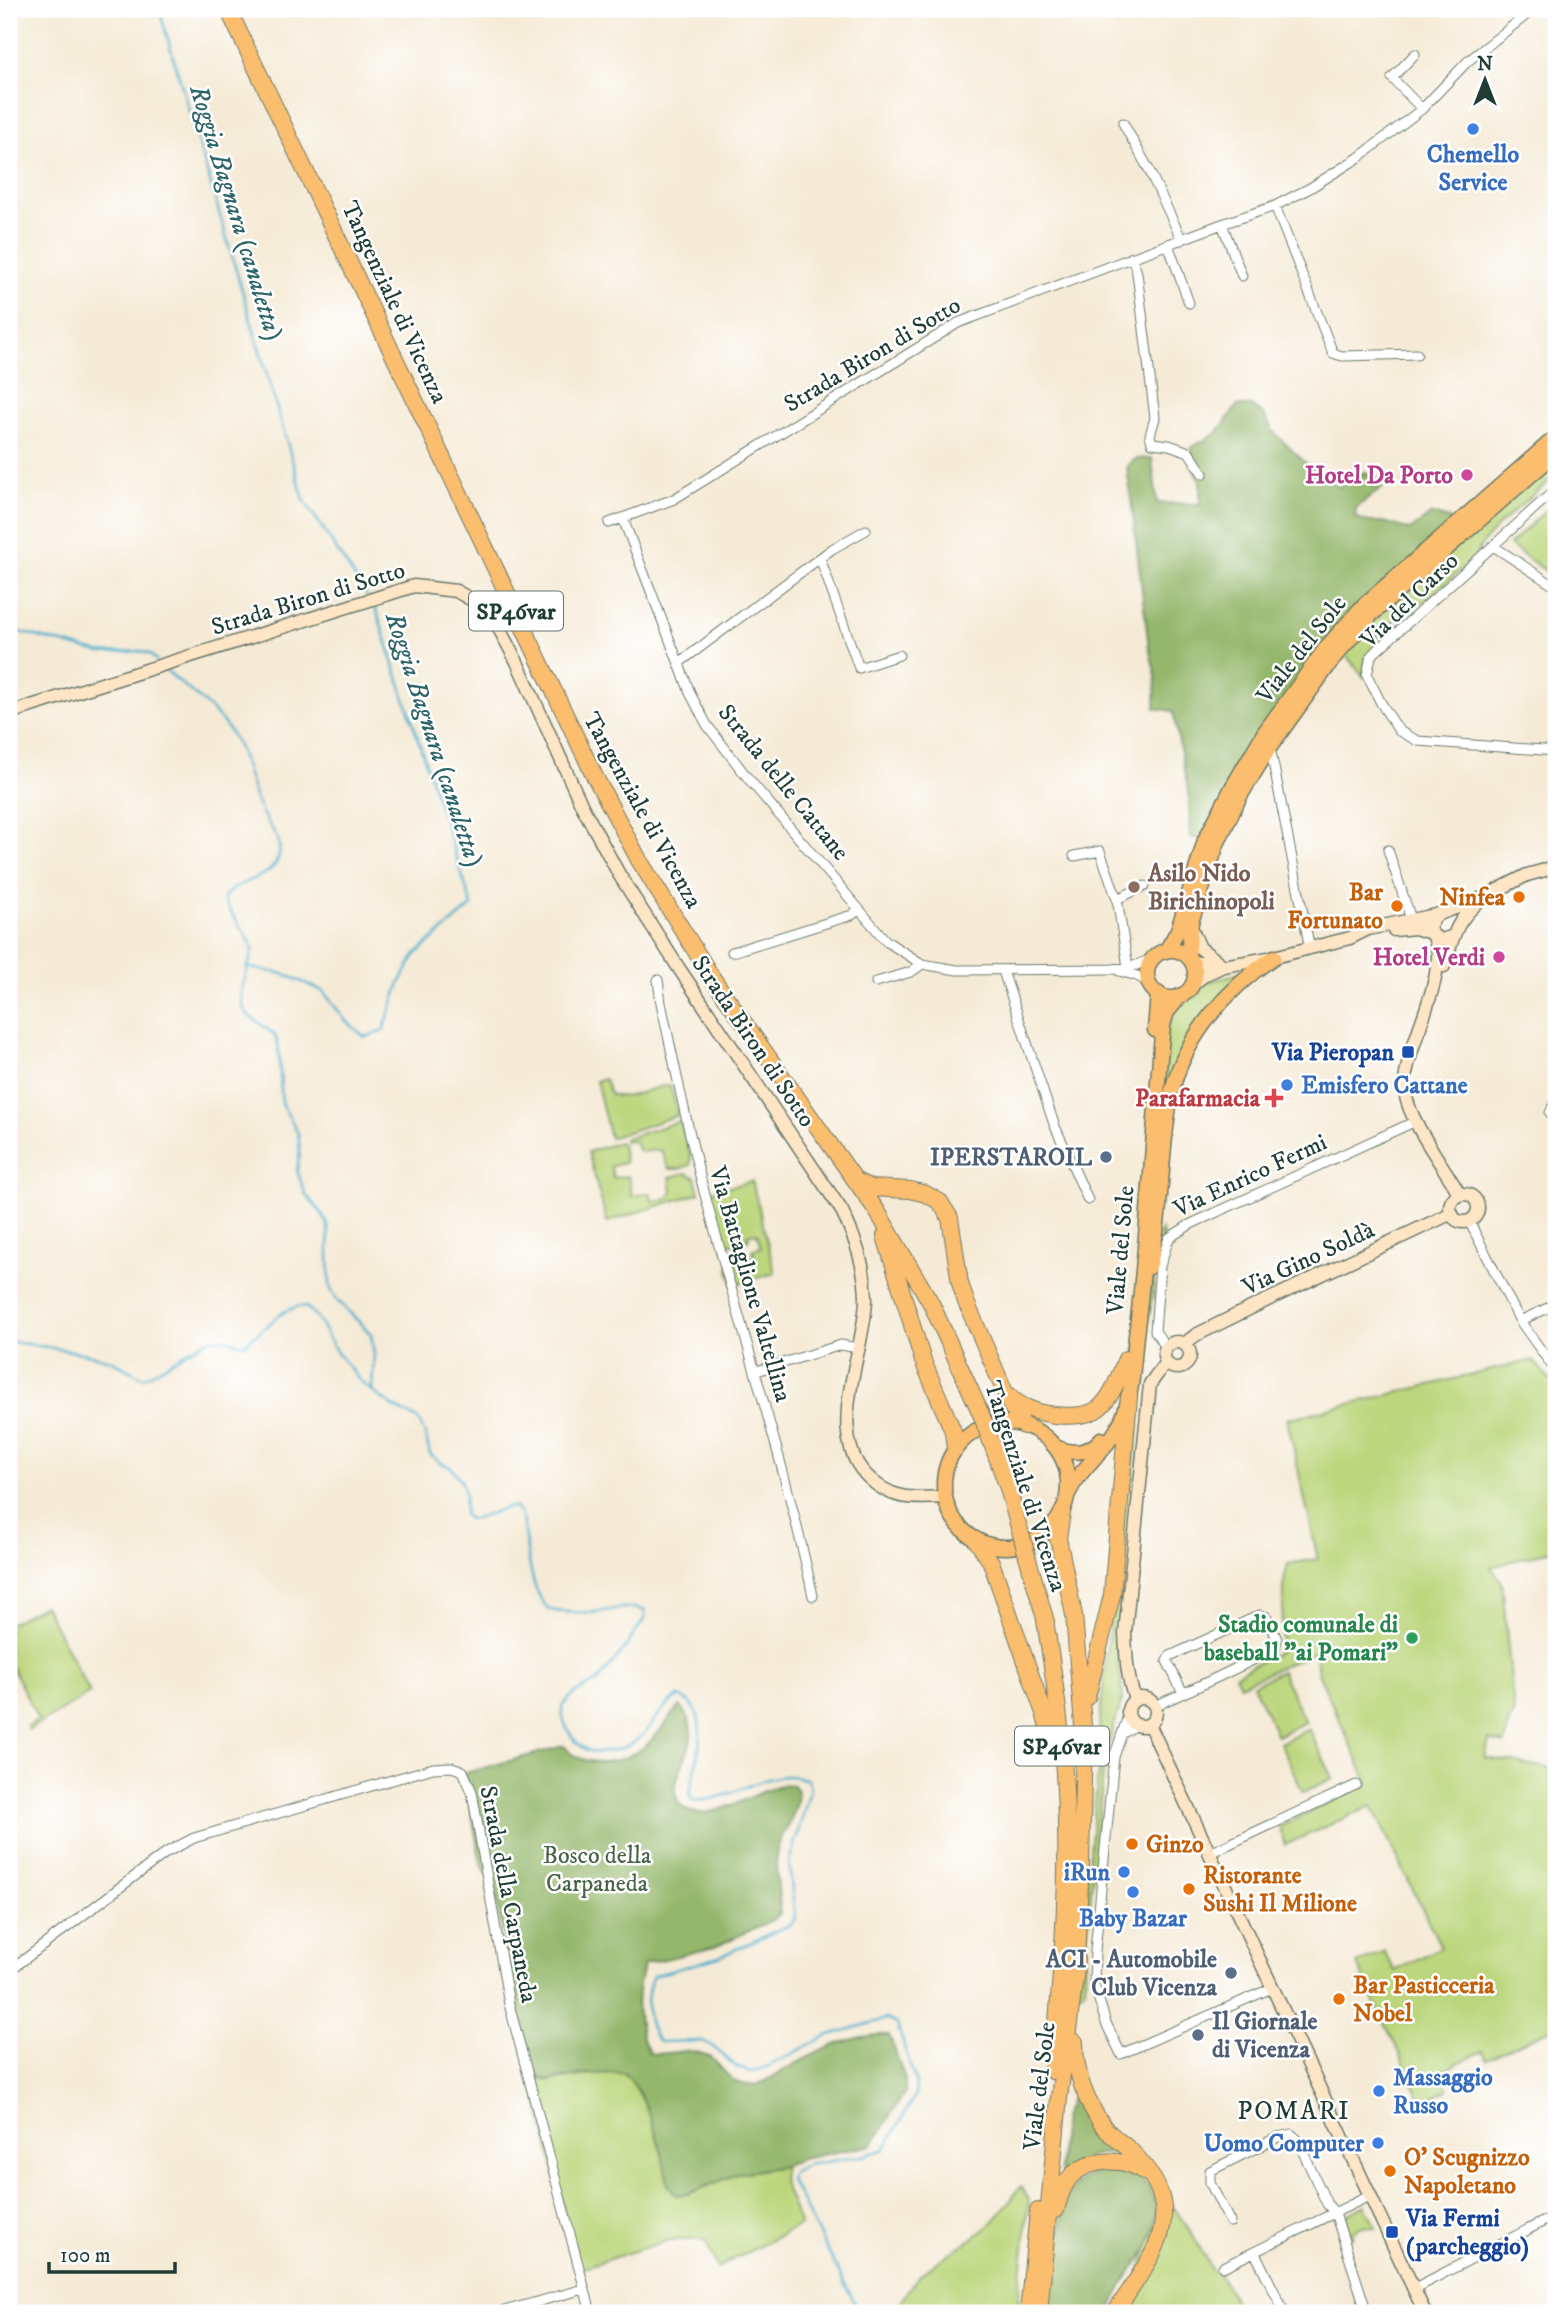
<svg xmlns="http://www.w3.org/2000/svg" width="1565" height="2322" viewBox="0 0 1565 2322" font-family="'IM FELL DW Pica',serif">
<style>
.green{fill:#bbd67c;stroke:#6d8a58;stroke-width:2}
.forest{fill:#94b76c;stroke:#5a7a50;stroke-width:2}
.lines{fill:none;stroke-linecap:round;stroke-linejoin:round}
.stream{stroke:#4eafcd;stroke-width:2.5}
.street-casing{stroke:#6a7a6c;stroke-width:11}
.secondary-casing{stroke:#6a7a6c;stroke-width:15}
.primary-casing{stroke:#6a7a6c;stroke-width:17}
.highway-casing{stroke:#6a7a6c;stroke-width:18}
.street{stroke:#fff;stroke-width:9}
.secondary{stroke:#fde5c5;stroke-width:12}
.primary{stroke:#fbbd6e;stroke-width:14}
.highway{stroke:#fbbd6e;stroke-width:16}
.highway-bridge-casing{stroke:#6a7a6c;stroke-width:18;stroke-linecap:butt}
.highway-bridge{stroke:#fbbd6e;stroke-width:16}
.shop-dot{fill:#3f7fe0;stroke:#fff;stroke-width:2.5}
.hotel-dot{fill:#d1479c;stroke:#fff;stroke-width:2.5}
.education-dot{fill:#8d6e63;stroke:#fff;stroke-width:2.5}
.food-dot{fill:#e8710a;stroke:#fff;stroke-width:2.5}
.transit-dot{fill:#1a4fb4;stroke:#fff;stroke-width:2.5}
.health-dot{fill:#e0444e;stroke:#fff;stroke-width:2.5}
.service-dot{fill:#5c6f8a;stroke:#fff;stroke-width:2.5}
.leisure-dot{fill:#2e9e5b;stroke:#fff;stroke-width:2.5}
.labels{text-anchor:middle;stroke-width:5;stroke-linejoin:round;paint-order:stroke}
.shield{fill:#fff;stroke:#627771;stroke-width:2}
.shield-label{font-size:23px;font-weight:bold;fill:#1f3d34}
.shop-label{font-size:24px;font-weight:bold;fill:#366cbe;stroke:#fff}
.street-label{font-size:24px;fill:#1f3d34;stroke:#fff}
.hotel-label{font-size:24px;font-weight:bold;fill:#b23c85;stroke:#fff;text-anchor:end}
.education-label{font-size:24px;font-weight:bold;fill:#785e54;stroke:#fff;text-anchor:start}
.food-label{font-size:24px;font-weight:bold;fill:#c56008;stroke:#fff;text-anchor:start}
.transit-label{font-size:24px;font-weight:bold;fill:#164399;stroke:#fff;text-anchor:end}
.health-label{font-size:24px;font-weight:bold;fill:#be3a42;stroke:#fff;text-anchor:end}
.service-label{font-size:24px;font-weight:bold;fill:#4e5e75;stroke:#fff;text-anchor:end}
.leisure-label{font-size:24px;font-weight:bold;fill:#27864d;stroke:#fff;text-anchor:end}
.park-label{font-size:24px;fill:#466346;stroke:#fff}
.water-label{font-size:26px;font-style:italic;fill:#2f656a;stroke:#fff}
.neighbourhood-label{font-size:26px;letter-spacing:2px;fill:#1f3d34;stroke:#fff}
</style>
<rect width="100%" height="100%" fill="#fff"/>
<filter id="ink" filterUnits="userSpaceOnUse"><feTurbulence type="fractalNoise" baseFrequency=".0143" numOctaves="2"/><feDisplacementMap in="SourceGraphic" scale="14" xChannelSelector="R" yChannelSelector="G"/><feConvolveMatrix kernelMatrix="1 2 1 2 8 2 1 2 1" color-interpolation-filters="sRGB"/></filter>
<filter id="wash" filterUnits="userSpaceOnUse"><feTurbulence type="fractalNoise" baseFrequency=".00686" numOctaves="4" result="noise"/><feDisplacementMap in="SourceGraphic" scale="28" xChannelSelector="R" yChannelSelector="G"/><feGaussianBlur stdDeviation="1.57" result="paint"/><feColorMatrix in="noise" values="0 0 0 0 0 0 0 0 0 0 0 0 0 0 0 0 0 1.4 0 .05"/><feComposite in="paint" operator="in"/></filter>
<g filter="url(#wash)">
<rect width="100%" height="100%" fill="#f5ead5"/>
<!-- green -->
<path class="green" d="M1556,458V475C1538,492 1480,535 1476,557L1423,603L1418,600L1378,635V641C1367,652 1364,662 1364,677L1344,653L1387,606Z
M1556,501V578L1509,545Z
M1246,971L1178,1058L1151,1224L1165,1082L1166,1037L1173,1008L1197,985Z
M605,1079L610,1094C629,1103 649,1086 670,1085L678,1115L610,1138L596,1081Z
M680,1121L691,1158L690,1165L679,1169H669L661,1150L639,1152L635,1141L625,1142L624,1139Z
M619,1142L622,1144L625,1163L611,1166L613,1178L628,1176L632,1196L650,1193L652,1201L667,1199L672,1192L670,1177L686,1173L695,1177L699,1193L607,1222L588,1152Z
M752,1181L775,1273L733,1285L728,1266L754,1257L752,1250L761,1247L757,1233L748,1235L749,1239L728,1245L729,1251L725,1252L709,1192Z
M1161,1230L1165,1241L1157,1261L1149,1318L1117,1651L1123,1697L1105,1754L1086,1944L1085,1990L1080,1993L1079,1963L1098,1771L1097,1750L1137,1333Z
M1533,1360L1556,1387V1549L1491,1567L1502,1582L1514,1714L1509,1721L1505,1744L1489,1740L1485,1758L1556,1769V2026L1486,2060L1482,2051L1440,2072L1448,2090L1422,2102L1357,1964L1384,1951L1395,1971L1441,1947L1372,1806L1285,1845L1279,1827L1368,1783L1318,1673L1315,1652L1240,1685L1235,1675L1279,1652L1281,1648L1285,1573L1288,1564L1318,1559L1287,1419Z
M44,1605L90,1693L29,1730L27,1727L38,1719L9,1662V1624Z
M1281,1671L1305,1722L1277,1736L1253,1685Z
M1309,1729L1333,1778L1303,1792L1280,1743Z
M605,2072L624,2073C648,2095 663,2151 668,2184L688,2194L739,2173L784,2166L782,2179L800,2225L717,2268L705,2240H669L578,2269L532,2079L541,2078L549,2081Z
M1021,2186L1029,2200L1017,2313H896C914,2268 941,2261 977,2235C996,2222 1008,2204 1021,2186Z
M1167,2198L1193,2235L1212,2271L1219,2273L1241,2313H1126L1124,2311Z
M1365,2205L1376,2228L1362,2226L1352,2232L1353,2237L1350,2238L1344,2217Z"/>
<!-- forest -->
<path class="forest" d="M1237,406H1251L1264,415L1274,433L1310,467L1339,487L1364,472L1383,481L1382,488L1356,508L1355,517L1368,522H1384L1410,530L1432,514L1449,519L1456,524L1365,605L1205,840L1190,837L1189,795L1173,711L1155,708L1156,675L1149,648L1127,466L1136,459L1152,458L1157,503L1200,504V481L1191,465L1192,447L1216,434Z
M680,1706C714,1743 658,1778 681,1806C700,1828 756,1792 778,1786C783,1785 789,1785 794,1785C806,1804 783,1828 778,1847C773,1869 780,1891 780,1913L772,1920L715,1947L644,1964C634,1992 635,2026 649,2053C667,2056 685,2047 703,2054C725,2062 726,2090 757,2084C767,2081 777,2074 786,2069C815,2053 855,2032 889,2035L905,2079V2092L872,2145L801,2159L784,2166L739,2173L688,2194L675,2195L668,2184C663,2152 648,2096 624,2073L585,2074L549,2081L541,2078L532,2079L493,1884L481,1863L468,1795L462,1774L564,1746C584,1770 621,1764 644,1747C657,1737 668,1719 680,1706Z
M1075,2096L1114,2144L1116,2150L1113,2153C1091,2154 1083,2160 1066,2174L1061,2172L1060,2168C1061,2151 1059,2104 1075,2096Z
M1114,2168C1158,2175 1163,2211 1148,2247C1144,2256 1137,2262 1132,2270C1123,2284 1116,2299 1108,2313H1046L1066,2198C1078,2177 1092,2172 1114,2168Z"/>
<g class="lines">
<!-- stream -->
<path class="stream" d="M159,9L304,500L367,596
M9,629L100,653L141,651L150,654L157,661
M165,669C189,692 220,711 236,742C248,765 250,791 262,813C270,829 286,841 277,861C268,880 237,880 224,897L225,903L250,942L253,950L241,992L243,1007L248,1015L274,1034L278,1043L282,1104L298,1133L300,1152L297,1171L306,1195L322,1214L328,1225L330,1287L337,1300L371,1334L374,1354L372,1391L395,1408L418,1419L425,1434L430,1454L440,1463L451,1467L462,1482L465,1493L464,1515L469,1519C487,1519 499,1506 514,1507L521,1514C526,1536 530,1603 552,1610C561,1613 587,1613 597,1612C615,1610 627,1604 645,1611V1618L625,1648L598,1681L575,1693L562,1706C561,1724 575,1748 593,1752C602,1754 617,1750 625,1747C651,1736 658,1706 680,1696C684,1699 691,1703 694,1707C707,1728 695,1772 689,1795L693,1800C732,1804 769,1763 808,1780L810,1791L789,1862L795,1918L791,1924L719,1957L653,1976C644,1996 645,2025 659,2042L703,2041L712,2046L738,2068L750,2072L767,2067L826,2036L886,2019L897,2024L916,2083L915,2095L885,2149L863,2156L806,2165L792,2172L790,2179L860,2313
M246,967L284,974L323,991L346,1021L365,1037L383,1031L400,983L415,955L472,906L377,612L372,604
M9,1341C42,1347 77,1350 110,1360C120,1364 135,1376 144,1377C148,1378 196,1345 208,1340C222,1335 232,1343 245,1344L282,1313L298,1306L306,1307L316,1316L336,1351L361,1382L372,1391"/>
</g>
</g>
<g filter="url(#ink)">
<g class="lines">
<defs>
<path id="street" d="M1415,54L1392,78L1422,109
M1123,123L1148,168L1182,240
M1275,206L1333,353L1342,356L1417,354
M1222,224L1242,276
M1168,244L1189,303
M1132,257L1137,273L1155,418L1150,435L1152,443L1169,445L1189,452L1203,474
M1556,489L1371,656L1367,675L1381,703L1399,731L1418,741L1556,751
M623,519L691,695L707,725L747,777L886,941L922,964L957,970L1113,969L1134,966L1154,958
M609,523L674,499L958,323L1222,224L1275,206L1310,188L1358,158L1422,109L1468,61L1534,9
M1493,546L1556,587
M820,558L859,668L899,655
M679,663L832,549L866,530
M1270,747L1310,949
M1388,850L1411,919
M1074,856L1100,851L1117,899L1128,967
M1117,899L1145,886
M732,952L852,915L858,910
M1003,971L1054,1124L1088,1200
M1119,971L1137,976L1150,983
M658,980L661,1003C675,1067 688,1132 705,1195C741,1329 784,1460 813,1596
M876,982L911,972L922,964
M1550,1113L1556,1100
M1469,1221L1520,1321L1556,1371
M1520,1321L1556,1304
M1166,1347L1155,1331L1160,1266L1169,1238L1191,1224L1416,1121
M757,1371L841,1345L858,1348
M1154,1706C1195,1689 1235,1669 1275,1649L1277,1639L1267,1617L1260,1615L1170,1656L1167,1661L1183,1693
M1128,1716L1114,1757L1095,1951L1094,1984L1106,2023L1121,2054L1272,1988
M1123,1733L1137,1725
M1210,1853L1356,1785
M9,1971L167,1852L194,1838L433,1768L452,1767L463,1771L472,1792L509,2004L591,2313
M1230,2222L1210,2183V2171L1278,2137L1291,2134L1297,2139L1327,2204L1335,2213L1367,2313
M1255,2253L1285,2313
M1223,2267L1369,2196
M1413,2289L1556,2215
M497,2313L584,2289"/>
<path id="secondary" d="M9,713L414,586L456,591L479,604L496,623L517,662L582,806L620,876L678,967L842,1211C856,1240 865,1266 866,1298C866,1350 824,1431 866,1475C890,1500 911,1499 944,1497
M1191,928L1200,948L1221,964
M1394,930L1415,928L1431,933
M1434,937C1440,951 1438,959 1436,973C1431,1007 1402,1062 1405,1091C1408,1120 1445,1168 1460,1195
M1451,937L1439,940L1431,933L1429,926L1436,915L1482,898L1527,875L1556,867
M1192,962L1224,966L1274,957L1350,938L1368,929L1436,915
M1444,966C1454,937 1453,925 1477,903
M1193,984L1206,974L1221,967
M1450 1208a14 14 0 1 1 28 0a14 14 0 1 1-28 0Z
M1164 1355a13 13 0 1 1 26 0a13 13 0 1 1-26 0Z
M1184,1344L1196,1335L1259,1304L1452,1213
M1128 1712a14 14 0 1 1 28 0a14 14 0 1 1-28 0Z
M1135,1699C1127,1678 1126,1656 1125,1633L1150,1384L1166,1362
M1149,1724L1425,2313"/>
<path id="primary" d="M1147 974a24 24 0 1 1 48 0a24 24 0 1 1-48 0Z
M1166,951L1178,930L1205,840L1233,786L1264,733L1326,648L1364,605L1556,437
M1188,957L1191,922L1217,844L1240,796L1270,747L1336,655L1371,615L1556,453
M1155,1030L1158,993
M1149,1267C1164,1210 1159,1149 1172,1091C1185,1036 1228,988 1274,957
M944 1485a62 62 0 1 1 124 0a62 62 0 1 1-124 0Z
M1054,1446C1071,1455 1089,1454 1101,1439
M1068,1494C1082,1464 1111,1448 1123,1417C1134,1390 1133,1356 1137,1328C1149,1227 1153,1126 1163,1025L1167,1012L1181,995"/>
<path id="highway" d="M228,9L594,775L639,860L713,979L877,1211L931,1303L981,1414
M858,1182L871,1188L910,1190L926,1194L940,1202L950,1218L960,1283L966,1302L1011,1406L1024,1426
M885,1236L923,1361L953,1431L955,1449
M1010,1396C1025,1415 1080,1423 1099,1408C1113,1396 1119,1376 1126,1359
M976,1540L991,1562L1045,1716L1054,1752
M1027,1556L1046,1622
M1044,1614C1055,1682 1065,1751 1066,1820C1068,1904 1061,1988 1052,2071
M1087,1697L1112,1595L1129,1396
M1075,2042C1075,2074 1085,2101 1104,2127C1112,2137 1124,2144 1132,2152C1159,2180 1172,2206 1157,2244C1149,2265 1127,2293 1115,2313
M1056,2210C1059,2198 1063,2184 1072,2175C1092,2158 1124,2157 1145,2172
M1028,2313L1038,2211
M1039,2313L1059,2098L1075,1977L1081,1863L1084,1738L1074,1615L1058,1538L1062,1513"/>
</defs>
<!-- street casing -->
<use href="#street" class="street-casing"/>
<!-- secondary casing -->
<use href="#secondary" class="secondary-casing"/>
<!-- primary casing -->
<use href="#primary" class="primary-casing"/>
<!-- highway casing -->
<use href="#highway" class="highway-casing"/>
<!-- street -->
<use href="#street" class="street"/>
<!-- secondary -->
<use href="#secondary" class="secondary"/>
<!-- primary -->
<use href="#primary" class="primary"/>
<!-- highway -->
<use href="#highway" class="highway"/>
<defs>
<path id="highway-bridge" d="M981,1414L1008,1488L1027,1556"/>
</defs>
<!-- highway-bridge casing -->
<use href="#highway-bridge" class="highway-bridge-casing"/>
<!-- highway-bridge -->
<use href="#highway-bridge" class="highway-bridge"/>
</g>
</g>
<!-- markers -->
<g class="shop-dot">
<circle cx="1473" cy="129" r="7"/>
<circle cx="1287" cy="1085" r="7"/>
<circle cx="1124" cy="1872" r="7"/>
<circle cx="1133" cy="1892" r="7"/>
<circle cx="1379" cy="2091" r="7"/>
<circle cx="1378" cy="2143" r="7"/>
</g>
<g class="hotel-dot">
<circle cx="1467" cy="475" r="7"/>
<circle cx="1499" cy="957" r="7"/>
</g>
<circle class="education-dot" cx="1134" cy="887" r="7"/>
<g class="food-dot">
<circle cx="1519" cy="897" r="7"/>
<circle cx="1397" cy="906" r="7"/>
<circle cx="1132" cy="1844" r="7"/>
<circle cx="1189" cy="1889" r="7"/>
<circle cx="1339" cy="1999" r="7"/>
<circle cx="1390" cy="2171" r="7"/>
</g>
<g class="transit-dot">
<rect x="1401" y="1045" width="14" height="14" rx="3.5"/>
<rect x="1385" y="2225" width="14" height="14" rx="3.5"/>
</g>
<path class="health-dot" d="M1270.5 1087.5h7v7h7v7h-7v7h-7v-7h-7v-7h7z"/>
<g class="service-dot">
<circle cx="1106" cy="1157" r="7"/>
<circle cx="1231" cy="1973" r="7"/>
<circle cx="1198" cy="2035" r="7"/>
</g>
<circle class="leisure-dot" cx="1412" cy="1638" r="7"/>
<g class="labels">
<!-- shield labels -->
<g class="shield">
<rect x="469" y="591.5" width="94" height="39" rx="5"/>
<rect x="1015" y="1726.5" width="94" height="39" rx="5"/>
</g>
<g class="shield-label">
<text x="516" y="619">SP46var</text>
<text x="1062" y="1754">SP46var</text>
</g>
<!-- shop labels -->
<g class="shop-label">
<text x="1473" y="162">Chemello<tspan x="1473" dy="28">Service</tspan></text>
<text x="1301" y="1093" text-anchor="start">Emisfero Cattane</text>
<text x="1110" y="1880" text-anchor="end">iRun</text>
<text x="1133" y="1926">Baby Bazar</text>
<text x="1393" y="2085" text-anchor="start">Massaggio<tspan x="1393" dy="28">Russo</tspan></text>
<text x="1364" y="2151" text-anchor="end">Uomo Computer</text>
</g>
<!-- street labels -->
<g class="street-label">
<text transform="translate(395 302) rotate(65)" y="8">Tangenziale di Vicenza</text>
<text transform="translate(872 354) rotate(-31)" y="8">Strada Biron di Sotto</text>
<text transform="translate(308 598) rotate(-17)" y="8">Strada Biron di Sotto</text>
<text transform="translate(1409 600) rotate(-44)" y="8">Via del Carso</text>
<text transform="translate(1301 649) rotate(-52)" y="8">Viale del Sole</text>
<text transform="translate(784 782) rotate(51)" y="8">Strada delle Cattane</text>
<text transform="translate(643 810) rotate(61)" y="8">Tangenziale di Vicenza</text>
<text transform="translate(754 1041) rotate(56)" y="8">Strada Biron di Sotto</text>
<text transform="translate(1250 1175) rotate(-25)" y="8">Via Enrico Fermi</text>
<text transform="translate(1120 1250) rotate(-85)" y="8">Viale del Sole</text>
<text transform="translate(1308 1258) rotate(-25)" y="8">Via Gino Soldà</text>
<text transform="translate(751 1284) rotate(74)" y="8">Via Battaglione Valtellina</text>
<text transform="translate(1026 1486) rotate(72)" y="8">Tangenziale di Vicenza</text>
<text transform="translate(509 1894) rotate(79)" y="8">Strada della Carpaneda</text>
<text transform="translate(1039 2086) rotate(-83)" y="8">Viale del Sole</text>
</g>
<!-- hotel labels -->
<g class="hotel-label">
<text x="1453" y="483">Hotel Da Porto</text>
<text x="1485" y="965">Hotel Verdi</text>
</g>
<!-- education labels -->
<g class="education-label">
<text x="1148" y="881">Asilo Nido<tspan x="1148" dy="28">Birichinopoli</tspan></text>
</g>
<!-- food labels -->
<g class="food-label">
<text x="1383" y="900" text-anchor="end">Bar<tspan x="1383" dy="28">Fortunato</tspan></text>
<text x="1505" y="905" text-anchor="end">Ninfea</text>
<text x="1146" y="1852">Ginzo</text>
<text x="1203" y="1883">Ristorante<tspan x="1203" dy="28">Sushi Il Milione</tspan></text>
<text x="1353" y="1993">Bar Pasticceria<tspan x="1353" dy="28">Nobel</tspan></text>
<text x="1404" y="2165">O' Scugnizzo<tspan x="1404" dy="28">Napoletano</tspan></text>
</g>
<!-- transit labels -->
<g class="transit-label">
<text x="1394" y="1060">Via Pieropan</text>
<text x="1406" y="2226" text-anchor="start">Via Fermi<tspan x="1406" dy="28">(parcheggio)</tspan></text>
</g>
<!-- health labels -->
<g class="health-label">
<text x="1260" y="1106">Parafarmacia</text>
</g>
<!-- service labels -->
<g class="service-label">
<text x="1092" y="1165">IPERSTAROIL</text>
<text x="1217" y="1967">ACI - Automobile<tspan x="1217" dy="28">Club Vicenza</tspan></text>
<text x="1212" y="2029" text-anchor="start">Il Giornale<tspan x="1212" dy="28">di Vicenza</tspan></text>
</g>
<!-- leisure labels -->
<g class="leisure-label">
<text x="1398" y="1632">Stadio comunale di<tspan x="1398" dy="28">baseball "ai Pomari"</tspan></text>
</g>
<!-- park labels -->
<g class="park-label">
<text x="597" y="1863">Bosco della<tspan x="597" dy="28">Carpaneda</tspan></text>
</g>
<!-- water labels -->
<g class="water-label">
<text transform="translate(237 212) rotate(73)" y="9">Roggia Bagnara (canaletta)</text>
<text transform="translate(435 739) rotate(72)" y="9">Roggia Bagnara (canaletta)</text>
</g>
<!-- neighbourhood labels -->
<g class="neighbourhood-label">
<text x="1294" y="2119">POMARI</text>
</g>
</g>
<!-- margin -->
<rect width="1565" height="2322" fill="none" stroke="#fff" stroke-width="35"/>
<!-- north arrow -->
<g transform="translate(1485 80)" stroke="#ffffff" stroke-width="5" paint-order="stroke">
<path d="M0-5L12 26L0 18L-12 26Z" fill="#1f3d34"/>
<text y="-10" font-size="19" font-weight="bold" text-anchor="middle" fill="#1f3d34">N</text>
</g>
<!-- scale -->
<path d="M49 2262v10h126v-10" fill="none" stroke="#1f3d34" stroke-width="3.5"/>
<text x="60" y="2262" font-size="21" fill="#1f3d34" stroke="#ffffff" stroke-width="5" paint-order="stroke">100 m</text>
</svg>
